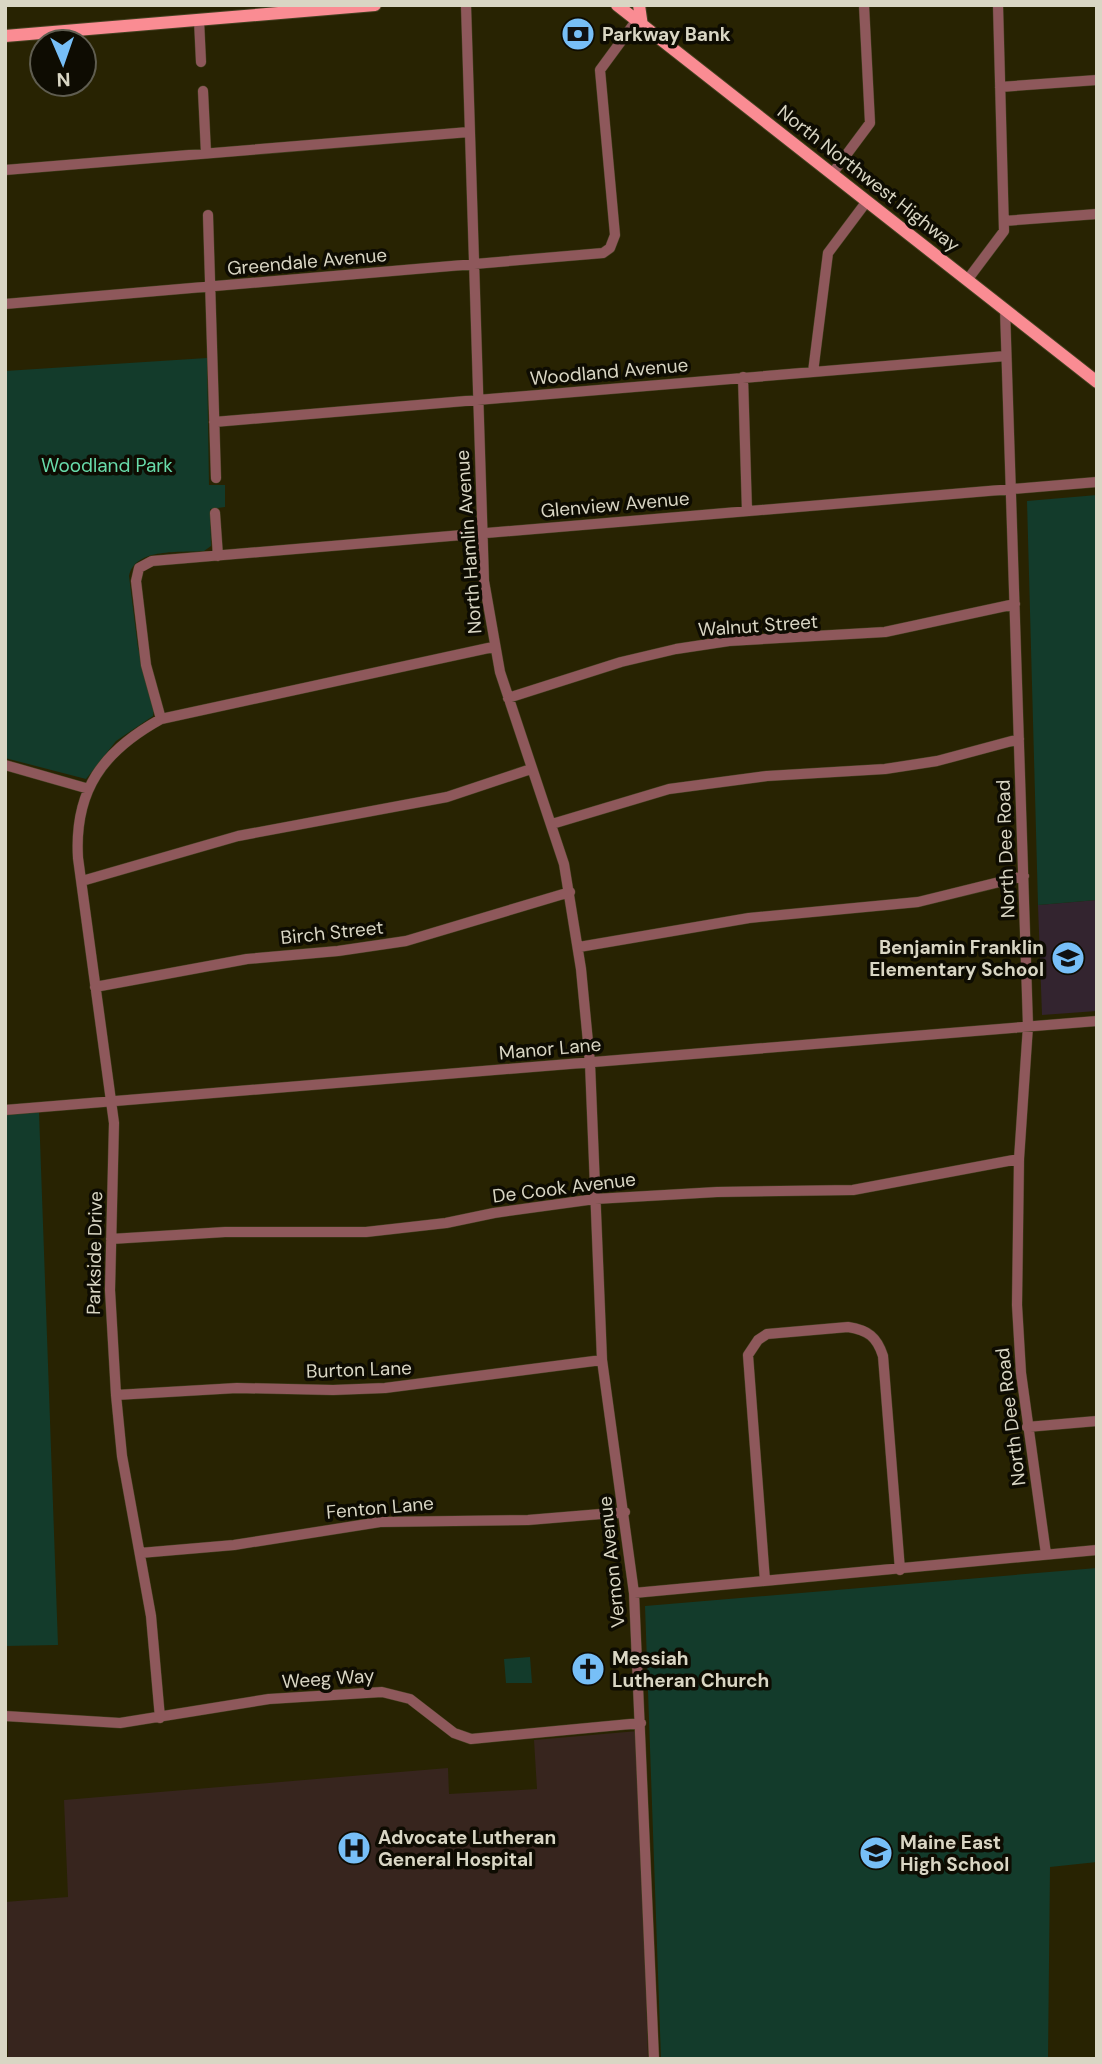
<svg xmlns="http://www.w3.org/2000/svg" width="1102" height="2064" viewBox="0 0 1102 2064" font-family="'DM Sans',sans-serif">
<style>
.education{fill:#33242f}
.medical{fill:#37251e}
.green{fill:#133b2b}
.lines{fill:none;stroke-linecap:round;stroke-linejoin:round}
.minor-casing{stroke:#444021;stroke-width:11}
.major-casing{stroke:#444021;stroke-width:14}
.minor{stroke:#8e585b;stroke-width:10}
.major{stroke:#fa8c93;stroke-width:12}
.labels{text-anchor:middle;stroke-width:7;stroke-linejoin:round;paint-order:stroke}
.poi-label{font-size:19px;font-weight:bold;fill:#d9d6c4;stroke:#0e0c02;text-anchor:start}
.street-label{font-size:19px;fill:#d9d6c4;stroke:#0e0c02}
.park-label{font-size:19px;fill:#68dbaa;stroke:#0e0c02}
</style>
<rect width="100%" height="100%" fill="#282302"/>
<!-- education -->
<path class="education" d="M1097,900V1011L1042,1015L1038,905Z"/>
<!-- medical -->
<path class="medical" d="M638,1731L648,2059H8L5,1902L68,1897L64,1800L448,1768L449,1794L537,1789L534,1740Z"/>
<!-- green -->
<path class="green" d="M207,358L209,485H225V507L210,509L211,546L204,551C181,553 135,547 129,576L138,648L154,707L153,716L116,741L86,779L5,758V371Z
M1097,495V900L1038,905L1027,501Z
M39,1112L58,1645L5,1646V1115Z
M1097,1568V1862L1050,1867L1048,2059H661L645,1606Z
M530,1657L532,1683H506L504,1659Z"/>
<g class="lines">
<defs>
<path id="minor" d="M466,5L484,581L500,672L564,864L581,969L590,1063L602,1360L634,1593L654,2059
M199,20L201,62
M1000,87L1097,80
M203,91L206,153
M5,170L469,132
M832,174L870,123L864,5
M208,215L216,478
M1004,221L1097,214
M968,279L1004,231L998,5
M5,304L603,253L610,248L615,235L600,70L636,21
M1005,309L1028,1026L1019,1159L1017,1305L1021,1373L1046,1554
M813,372L828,253L867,201
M743,377L747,511
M214,422L1006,356
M215,513L218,556
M508,698L621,662L676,649L729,641L885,632L1015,604
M161,719L146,665L136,581L139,568L152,561L1097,482
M5,765L89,789
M552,824L669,789L767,776L885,769L937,761L1019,739
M82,881L238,836L447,797L531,769
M579,947L749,918L918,902L1024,876
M95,987L247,959L338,951L406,941L570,892
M5,1110L1097,1021
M111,1239L225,1232H366L446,1223L494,1213L595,1199L717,1192L853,1190L1019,1159
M116,1395L237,1388L333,1390L385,1388L602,1360
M1027,1427L1097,1421
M140,1553L234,1545L380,1522L528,1520L625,1512
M765,1581L748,1355L758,1340L767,1334L848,1327C868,1330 877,1337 883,1356L900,1570
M634,1593L1097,1550
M5,1716L120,1723L269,1699L382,1692L410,1699L454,1733L471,1739L641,1723
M160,1718L151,1616L122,1456L116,1395L110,1290L114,1123L78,858C74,790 103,751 161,719L493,647"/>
<path id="major" d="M617,5L1097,382
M639,5L642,26
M5,36L375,5"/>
</defs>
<!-- minor casing -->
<use href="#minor" class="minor-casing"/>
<!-- major casing -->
<use href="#major" class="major-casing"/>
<!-- minor -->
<use href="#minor" class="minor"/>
<!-- major -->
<use href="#major" class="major"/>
</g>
<!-- icons -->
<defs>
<symbol id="bank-disc" viewBox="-11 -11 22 22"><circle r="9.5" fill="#77bff7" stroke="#0e0c02"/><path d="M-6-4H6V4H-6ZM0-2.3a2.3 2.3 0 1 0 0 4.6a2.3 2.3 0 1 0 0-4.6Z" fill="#111"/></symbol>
<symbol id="school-disc" viewBox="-11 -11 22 22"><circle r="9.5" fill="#77bff7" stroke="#0e0c02"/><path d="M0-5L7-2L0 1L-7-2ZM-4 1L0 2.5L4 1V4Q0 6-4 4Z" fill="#111"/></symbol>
<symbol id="church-disc" viewBox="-11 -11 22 22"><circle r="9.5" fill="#77bff7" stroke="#0e0c02"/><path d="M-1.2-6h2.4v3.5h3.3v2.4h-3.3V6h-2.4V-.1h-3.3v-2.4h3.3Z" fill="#111"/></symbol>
<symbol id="hospital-disc" viewBox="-11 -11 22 22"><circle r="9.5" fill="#77bff7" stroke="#0e0c02"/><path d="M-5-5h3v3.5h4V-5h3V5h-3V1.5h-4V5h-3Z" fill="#111"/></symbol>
</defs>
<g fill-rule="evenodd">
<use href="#bank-disc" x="559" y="15" width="38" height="38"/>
<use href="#school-disc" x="1049" y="939" width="38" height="38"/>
<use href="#church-disc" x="569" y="1650" width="38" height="38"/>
<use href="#hospital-disc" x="335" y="1829" width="38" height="38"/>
<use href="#school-disc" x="857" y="1834" width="38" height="38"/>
</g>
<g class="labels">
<!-- poi labels -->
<g class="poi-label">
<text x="602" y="41">Parkway Bank</text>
<text x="1044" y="954" text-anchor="end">Benjamin Franklin<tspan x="1044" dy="22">Elementary School</tspan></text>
<text x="612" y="1665">Messiah<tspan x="612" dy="22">Lutheran Church</tspan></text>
<text x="378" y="1844">Advocate Lutheran<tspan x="378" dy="22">General Hospital</tspan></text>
<text x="900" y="1849">Maine East<tspan x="900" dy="22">High School</tspan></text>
</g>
<!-- street labels -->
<g class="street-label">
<text transform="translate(869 178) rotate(38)" y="7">North Northwest Highway</text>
<text transform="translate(307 261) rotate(-5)" y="7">Greendale Avenue</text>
<text transform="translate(609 371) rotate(-5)" y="7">Woodland Avenue</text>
<text transform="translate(615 504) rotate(-5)" y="7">Glenview Avenue</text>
<text transform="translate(468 542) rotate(-94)" y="7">North Hamlin Avenue</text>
<text transform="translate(758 625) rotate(-4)" y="7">Walnut Street</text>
<text transform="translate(1005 849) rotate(-92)" y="7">North Dee Road</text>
<text transform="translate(332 932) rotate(-6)" y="7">Birch Street</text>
<text transform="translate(550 1048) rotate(-5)" y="7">Manor Lane</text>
<text transform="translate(564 1187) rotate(-7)" y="7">De Cook Avenue</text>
<text transform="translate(94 1253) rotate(-89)" y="7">Parkside Drive</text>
<text transform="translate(359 1369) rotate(-2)" y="7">Burton Lane</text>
<text transform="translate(1010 1417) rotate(-97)" y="7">North Dee Road</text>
<text transform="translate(380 1507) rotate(-5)" y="7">Fenton Lane</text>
<text transform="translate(611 1562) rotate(-96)" y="7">Vernon Avenue</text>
<text transform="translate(328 1678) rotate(-4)" y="7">Weeg Way</text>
</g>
<!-- park labels -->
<g class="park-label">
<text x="107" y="472">Woodland Park</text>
</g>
</g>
<!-- border -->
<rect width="1102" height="2064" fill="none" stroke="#d9d6c4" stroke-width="14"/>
<!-- north arrow -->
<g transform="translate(63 63) rotate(178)"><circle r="33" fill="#0e0c02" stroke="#5f5d50" stroke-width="2"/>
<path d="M0-5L12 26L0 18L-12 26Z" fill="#77bff7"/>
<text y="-10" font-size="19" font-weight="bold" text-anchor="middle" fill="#d9d6c4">N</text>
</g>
</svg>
